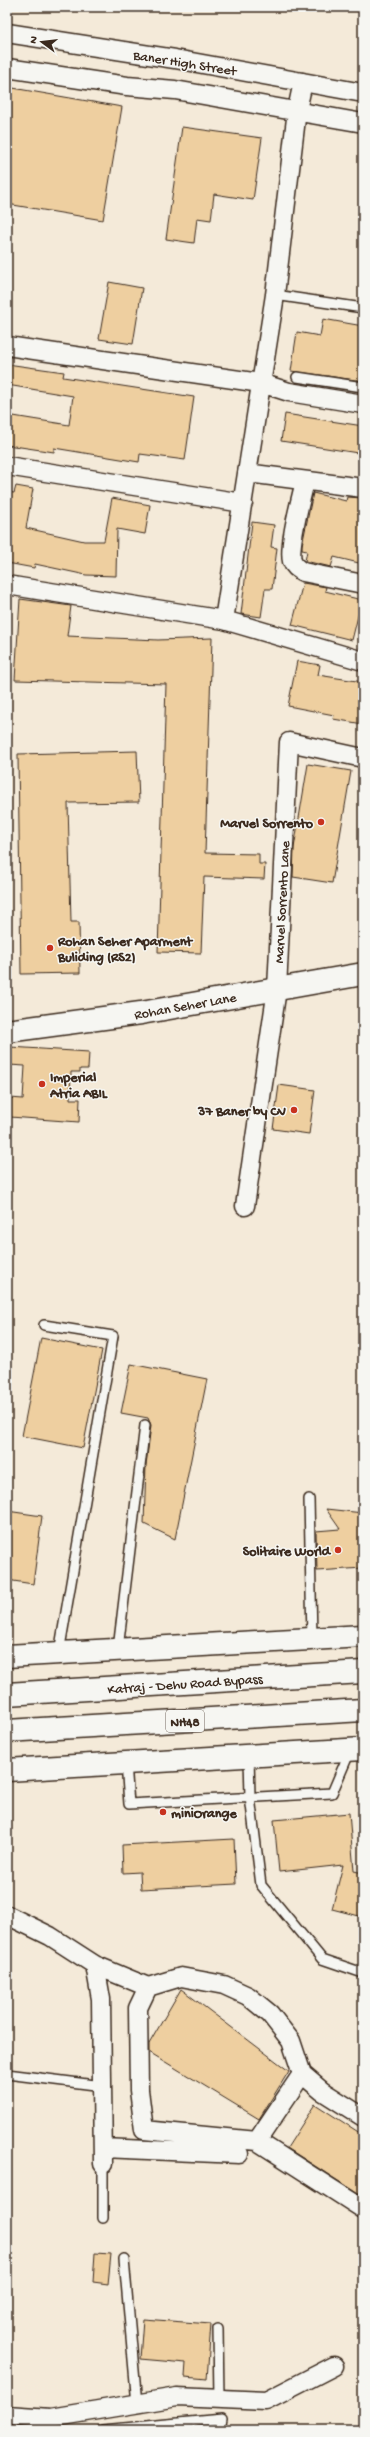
<svg xmlns="http://www.w3.org/2000/svg" width="370" height="2437" viewBox="0 0 370 2437" font-family="'Gochi Hand',sans-serif">
<style>
.building{fill:#eecfa0;stroke:#3b2a1e}
.lines{fill:none;stroke-linecap:round;stroke-linejoin:round}
.service-casing{stroke:#3b2a1e;stroke-width:12}
.minor-casing{stroke:#3b2a1e;stroke-width:21}
.tertiary-casing{stroke:#3b2a1e;stroke-width:25}
.trunk-casing{stroke:#3b2a1e;stroke-width:25}
.service{stroke:#f6f6f2;stroke-width:9}
.minor{stroke:#f6f6f2;stroke-width:18}
.tertiary{stroke:#f6f6f2;stroke-width:22}
.trunk{stroke:#f6f6f2;stroke-width:22}
.poi-dot{fill:#c8321e;stroke:#f6f6f2;stroke-width:1.5}
.labels{text-anchor:middle;stroke-width:3;stroke-linejoin:round;paint-order:stroke}
.shield{fill:#f6f6f2;stroke:#73675e;stroke-width:1}
.shield-label{font-size:13px;font-weight:bold;fill:#3b2a1e}
.street-label{font-size:14px;fill:#3b2a1e;stroke:#f6f6f2}
.poi-label{font-size:14px;font-weight:bold;fill:#3b2a1e;stroke:#f6f6f2;text-anchor:end}
</style>
<rect width="100%" height="100%" fill="#f4ead9"/>
<filter id="ink" filterUnits="userSpaceOnUse"><feTurbulence type="fractalNoise" baseFrequency=".025" numOctaves="2"/><feDisplacementMap in="SourceGraphic" scale="8" xChannelSelector="R" yChannelSelector="G"/><feConvolveMatrix kernelMatrix="1 2 1 2 8 2 1 2 1" color-interpolation-filters="sRGB"/></filter>
<g filter="url(#ink)">
<!-- building -->
<path class="building" d="M7,87L122,107L103,220L7,204Z
M182,127L262,138L253,200L214,194L211,220L197,218L194,243L166,239Z
M109,282L142,288L133,344L99,339Z
M323,319L363,326V381L291,371L297,332L320,336Z
M7,364L64,372L63,377L194,397L185,460L140,454L139,462L54,448V452L7,445V415L69,425L73,396L7,385Z
M285,414L363,426L358,453L281,441Z
M16,486L33,489L26,528L84,541H104L112,498L150,505L145,534L117,529L116,576L86,575L35,564L34,568L7,563V492L14,493Z
M313,493L346,501L347,497L363,498V564L334,557L331,567L305,561L307,551L302,550V545Z
M252,522L274,525L271,547L277,548L272,589H265L261,617L241,614Z
M303,583L326,587L325,591L362,600L352,640L292,625Z
M20,599L71,606L67,636L158,640L212,638L205,853L259,854V864H265L264,879L204,877L201,953L158,952L166,684L15,680Z
M297,661L320,665L318,675L363,682V724L333,719L334,715L288,706Z
M137,751L139,802L68,803L71,922H79L80,973L21,974L18,754Z
M308,764L351,771L332,883L293,877L294,848Z
M10,1047L89,1052L88,1069H80V1072H71L70,1099H80L79,1122L10,1117V1098L23,1099L25,1066L9,1065Z
M279,1085L315,1090L309,1134L273,1129Z
M41,1338L102,1350L83,1448L22,1436Z
M131,1364L207,1379L175,1539L144,1524L146,1465L151,1425L148,1418L121,1413Z
M326,1509L363,1513V1568L317,1571L316,1531L340,1529Z
M7,1511L42,1516L33,1584L7,1580Z
M349,1813L354,1871L363,1873V1917L332,1909L343,1865L279,1872L274,1820Z
M234,1839L236,1884L141,1889L140,1872L123,1873L122,1845Z
M181,1989L289,2071L259,2119L149,2052V2044Z
M315,2104L363,2135V2197L287,2148Z
M95,2253L111,2254L108,2284L93,2282Z
M143,2319L211,2324L207,2379L185,2377L186,2363L140,2359Z"/>
<g class="lines">
<defs>
<path id="service" d="M275,295L363,308
M297,377L363,387
M44,1325L113,1336L59,1653
M309,1499L312,1638
M118,1649L145,1425
M249,1756L250,1797L261,1885L322,1959L363,1973
M126,1763L129,1804L332,1793L350,1751
M7,2074L103,2086
M103,2218V2164
M124,2259L137,2404
M218,2329L219,2399
M102,2430L222,2419L220,2430"/>
<path id="minor" d="M7,33L175,59L363,93
M7,68L127,86L175,90L363,123
M7,346L261,383L289,392L363,404
M7,466L243,503
M247,473L363,488
M305,481C301,499 288,545 292,561C294,567 298,569 303,572L363,584
M7,585L224,620L363,661
M224,620L275,295L297,110L303,82
M245,1206L277,989L289,742L363,758
M7,1915L50,1936L95,1965L101,1999L103,2164
M95,1965L148,1987L181,1977L224,1985L248,1996L270,2014L291,2041L302,2074L322,2091L363,2117
M148,1987L138,2008L139,2090L144,2130L257,2141L363,2209
M257,2141L302,2074
M103,2148L239,2154
M7,2415L50,2418L177,2397L266,2401L334,2366"/>
<path id="tertiary" d="M7,1031L141,1013L363,974
M7,1656L363,1636
M7,1770L363,1749"/>
<path id="trunk" d="M7,1694L363,1672
M7,1731L363,1710"/>
</defs>
<!-- service casing -->
<use href="#service" class="service-casing"/>
<!-- minor casing -->
<use href="#minor" class="minor-casing"/>
<!-- tertiary casing -->
<use href="#tertiary" class="tertiary-casing"/>
<!-- trunk casing -->
<use href="#trunk" class="trunk-casing"/>
<!-- service -->
<use href="#service" class="service"/>
<!-- minor -->
<use href="#minor" class="minor"/>
<!-- tertiary -->
<use href="#tertiary" class="tertiary"/>
<!-- trunk -->
<use href="#trunk" class="trunk"/>
</g>
</g>
<!-- markers -->
<g class="poi-dot">
<circle cx="321" cy="822" r="4"/>
<circle cx="50" cy="948" r="4"/>
<circle cx="42" cy="1084" r="4"/>
<circle cx="294" cy="1110" r="4"/>
<circle cx="338" cy="1550" r="4"/>
<circle cx="163" cy="1812" r="4"/>
</g>
<g class="labels">
<!-- shield labels -->
<rect class="shield" x="166" y="1710" width="38" height="22" rx="3"/>
<g class="shield-label">
<text x="185" y="1726">NH48</text>
</g>
<!-- street labels -->
<g class="street-label">
<text transform="translate(185 62) rotate(9)" y="5">Baner High Street</text>
<text transform="translate(281 902) rotate(-87)" y="5">Marvel Sorrento Lane</text>
<text transform="translate(185 1005) rotate(-10)" y="5">Rohan Seher Lane</text>
<text transform="translate(185 1683) rotate(-4)" y="5">Katraj - Dehu Road Bypass</text>
</g>
<!-- poi labels -->
<g class="poi-label">
<text x="313" y="827">Marvel Sorrento</text>
<text x="58" y="945" text-anchor="start">Rohan Seher Aparment<tspan x="58" dy="16">Buliding (RS2)</tspan></text>
<text x="50" y="1081" text-anchor="start">Imperial<tspan x="50" dy="16">Atria ABIL</tspan></text>
<text x="286" y="1115">37 Baner by CV</text>
<text x="330" y="1555">Solitaire World</text>
<text x="171" y="1817" text-anchor="start">miniOrange</text>
</g>
</g>
<!-- margin -->
<rect width="370" height="2437" fill="none" stroke="#f6f6f2" stroke-width="24"/>
<rect x="12" y="12" width="346" height="2413" fill="none" stroke="#3b2a1e" stroke-width="1.5" filter="url(#ink)"/>
<!-- north arrow -->
<g transform="translate(42 42) rotate(285)" stroke="#f6f6f2" stroke-width="3" paint-order="stroke">
<path d="M0-3L7 15L0 10L-7 15Z" fill="#3b2a1e"/>
<text y="-6" font-size="11" font-weight="bold" text-anchor="middle" fill="#3b2a1e">N</text>
</g>
</svg>
